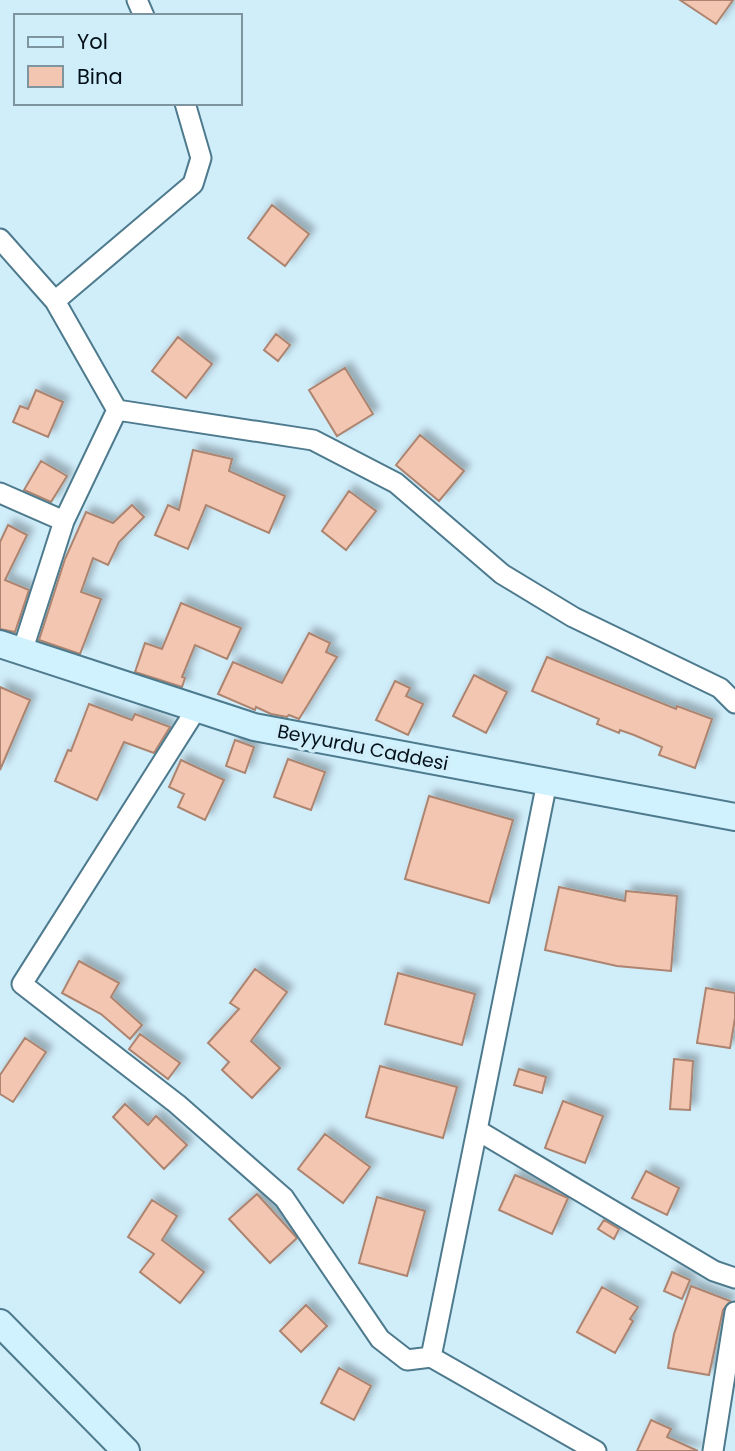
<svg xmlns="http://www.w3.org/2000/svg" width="735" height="1451" viewBox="0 0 735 1451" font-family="Poppins,sans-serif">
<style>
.building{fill:#f2c6b1;stroke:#ac8470;stroke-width:2;filter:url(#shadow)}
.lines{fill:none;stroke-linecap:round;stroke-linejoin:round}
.street-casing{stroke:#4d7a8d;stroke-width:23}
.secondary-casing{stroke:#4d7a8d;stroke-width:30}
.street{stroke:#fff;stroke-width:19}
.secondary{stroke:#d0f1fe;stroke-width:26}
.labels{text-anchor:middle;stroke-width:7;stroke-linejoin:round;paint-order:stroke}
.street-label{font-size:19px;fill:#021119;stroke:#d0edfa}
</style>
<defs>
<filter id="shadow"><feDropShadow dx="6" dy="-6" stdDeviation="3.5" flood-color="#0004"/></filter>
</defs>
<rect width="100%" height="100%" fill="#d0edfa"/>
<!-- building -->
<path class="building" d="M680,0H733L716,24Z
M272,205L309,234L285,266L248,238Z
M276,334L290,345L278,361L264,350Z
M178,337L212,364L186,398L152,371Z
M345,368L373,414L337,436L309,390Z
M36,390L63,402L48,437L13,422L20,406L28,409Z
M420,435L464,471L439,501L396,465Z
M193,450L232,459L229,471L285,496L269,533L206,505L188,549L155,535L168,505L179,510Z
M41,461L67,476L51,502L24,490Z
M349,491L376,511L346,550L322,531Z
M132,505L144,517L119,542L108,565L93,558L81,592L101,599L80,654L39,640L65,559L86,512L113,523Z
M8,525L27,535L5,580L29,590L15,632L0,629V542Z
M181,603L241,628L227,659L195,645L182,677L185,678L182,687L135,672L145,643L162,649Z
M309,633L330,643L326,652L337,657L299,719L289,715L287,717L271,714L256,707L255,710L218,694L233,662L282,683Z
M547,657L676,709L677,706L712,719L695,768L659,755L662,747L634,735L620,730L619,733L597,724L599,719L532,691Z
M474,675L507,692L486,733L453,716Z
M395,681L410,688L406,696L423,704L408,735L376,720Z
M0,687L30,700L0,770Z
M89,704L132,720L135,714L170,727L154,753L124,742L97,800L55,781L68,750L71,751Z
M235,740L254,747L245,773L226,766Z
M288,759L325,772L311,810L274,797Z
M181,760L224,780L205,820L178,807L184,794L169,787Z
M429,796L513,820L489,903L405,879Z
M559,887L625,901L626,891L677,896L671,971L617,966L545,950Z
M79,961L119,983L111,997L142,1025L130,1039L101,1014L62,993Z
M255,969L287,992L251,1041L280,1068L252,1098L222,1070L229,1062L208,1043L239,1009L230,1003Z
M398,973L475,994L462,1045L385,1024Z
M706,988L735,993V1018L730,1048L697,1043Z
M140,1034L180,1063L168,1079L129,1049Z
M25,1038L46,1052L13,1102L0,1094V1075Z
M674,1059L693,1061L690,1110L670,1109Z
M380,1066L457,1087L443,1138L366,1117Z
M519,1069L546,1077L542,1093L514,1085Z
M563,1101L603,1116L585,1163L545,1148Z
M125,1104L148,1125L156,1116L187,1145L164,1169L113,1117Z
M325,1134L370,1167L343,1203L298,1169Z
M646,1171L679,1188L667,1215L632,1198Z
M515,1175L568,1198L552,1234L499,1210Z
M257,1194L297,1238L270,1263L229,1219Z
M377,1197L425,1211L407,1276L359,1263Z
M152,1200L177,1216L162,1240L204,1272L180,1303L140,1272L154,1254L128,1237Z
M604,1220L619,1229L614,1239L598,1229Z
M672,1272L690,1280L682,1299L664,1291Z
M691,1286L730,1301L723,1310L709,1375L668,1368L674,1334Z
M602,1287L638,1307L630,1319L633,1321L615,1353L577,1332Z
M306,1305L327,1326L301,1352L280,1331Z
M339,1368L371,1386L354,1420L321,1403Z
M651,1420L671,1429L667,1437L698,1451H637Z"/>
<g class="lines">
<defs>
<path id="street" d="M137,0L144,16
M0,239L55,301L117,410L313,440L396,483L502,574L573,617L720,688L735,703
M55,301L193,184L201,158L185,103
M0,493L64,521
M22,652L64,521L117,410
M197,708L22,984L177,1104L284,1198L380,1339L407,1360L431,1357
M547,782L477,1130L714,1271L735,1278
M477,1130L431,1357L596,1451
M713,1451L735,1312"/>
<path id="secondary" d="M0,644L254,727L735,817
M0,1323L126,1451"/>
</defs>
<!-- street casing -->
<use href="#street" class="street-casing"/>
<!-- secondary casing -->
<use href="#secondary" class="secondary-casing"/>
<!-- street -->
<use href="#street" class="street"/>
<!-- secondary -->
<use href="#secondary" class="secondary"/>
</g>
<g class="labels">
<!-- street labels -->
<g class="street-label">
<text transform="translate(363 747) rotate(11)" y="7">Beyyurdu Caddesi</text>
</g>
</g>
<!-- legend -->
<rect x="14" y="14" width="228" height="91" fill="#d0edfa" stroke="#7e95a0" stroke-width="2"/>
<rect x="28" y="37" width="35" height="10" fill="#d0f1fe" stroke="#7e95a0" stroke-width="2"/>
<text x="77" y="49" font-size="21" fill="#021119">Yol</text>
<rect x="28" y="66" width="35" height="21" fill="#f2c6b1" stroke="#7e95a0" stroke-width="2"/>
<text x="77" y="84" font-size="21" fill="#021119">Bina</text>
</svg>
